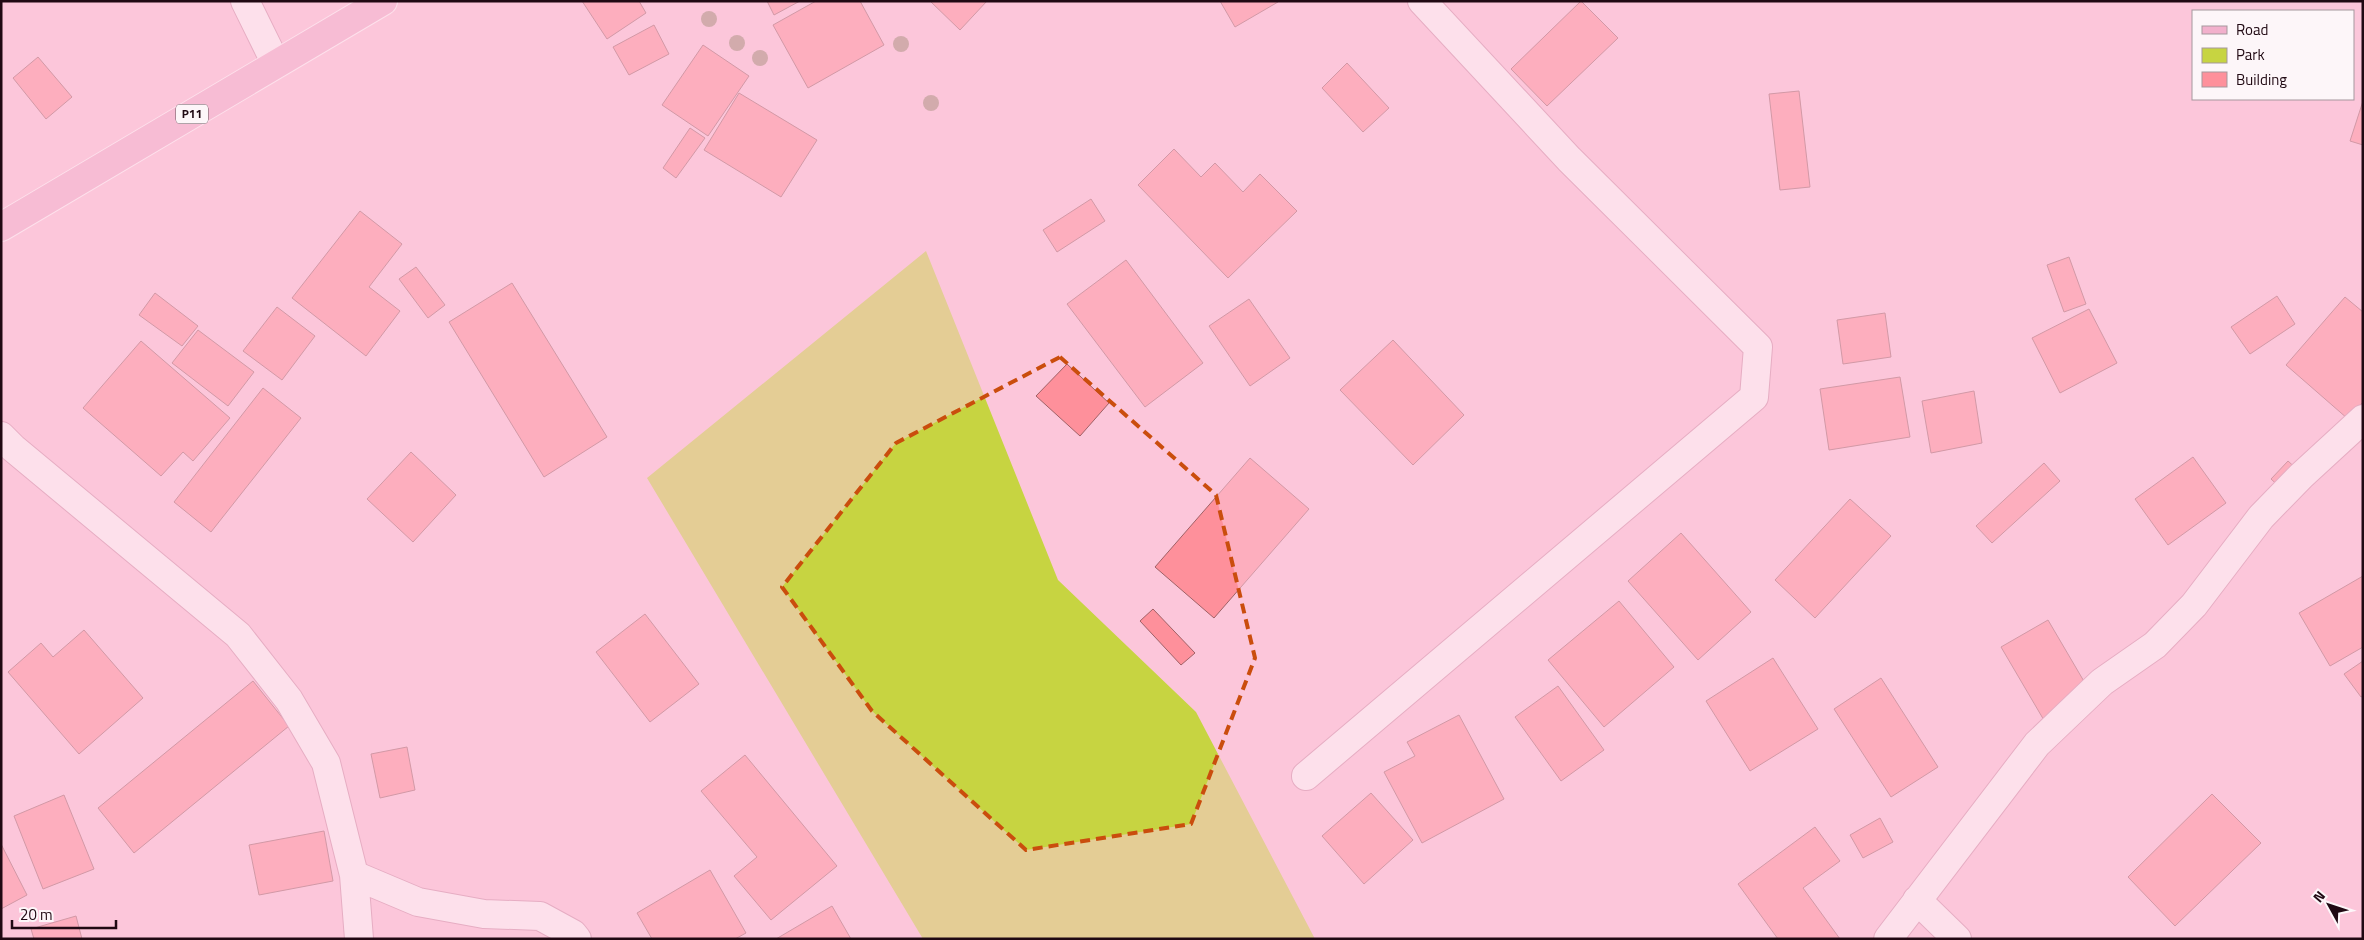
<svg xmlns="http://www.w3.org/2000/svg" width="2364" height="940" viewBox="0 0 2364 940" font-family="'Titillium Web',sans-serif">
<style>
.green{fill:#c7d441}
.building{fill:#fe909b;stroke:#a06166}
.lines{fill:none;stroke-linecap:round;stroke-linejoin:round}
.minor-casing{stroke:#cd8ea6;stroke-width:30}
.primary-casing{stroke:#fff;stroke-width:30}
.minor{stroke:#fff;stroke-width:28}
.primary{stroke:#f2b0cc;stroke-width:28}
.tree{fill:#9f8a74}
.marked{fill:none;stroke:#ca4d0d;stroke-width:4;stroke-dasharray:10 6;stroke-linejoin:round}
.labels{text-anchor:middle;stroke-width:4.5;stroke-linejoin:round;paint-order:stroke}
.shield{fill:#fdf6f9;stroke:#625058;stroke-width:1}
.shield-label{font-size:12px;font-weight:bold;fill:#200913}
</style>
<rect width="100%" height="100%" fill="#fcc6da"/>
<!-- green -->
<path class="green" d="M926,251L1058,580L1196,712L1315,939H923L647,478Z"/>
<!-- building -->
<path class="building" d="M582,1H639L646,13L607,39Z
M767,1H800L774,15Z
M816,1H860L884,45L808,88L773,25Z
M930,1H987L960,30Z
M1220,1H1277L1278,2L1235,27Z
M1581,1L1618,38L1547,106L1511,69Z
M654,25L669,54L629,75L613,47Z
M703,45L749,76L708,136L662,105Z
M38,57L72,97L46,119L13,78Z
M1347,63L1389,108L1363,132L1322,88Z
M1799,91L1810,187L1780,190L1769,94Z
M739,93L817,140L781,197L704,150Z
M2363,101V145L2350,141Z
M690,128L705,138L676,178L663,168Z
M1174,149L1201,177L1215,163L1243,192L1260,174L1297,211L1228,278L1138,185Z
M1091,199L1105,221L1057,252L1043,230Z
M360,211L402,244L369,287L400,311L366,356L292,298Z
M2069,257L2086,304L2064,312L2047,265Z
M1126,260L1203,363L1145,407L1067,304Z
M416,267L445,305L428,318L399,279Z
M512,283L607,437L544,477L449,322Z
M155,293L198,326L182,346L139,315Z
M2277,296L2295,324L2250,354L2231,327Z
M2345,297L2363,312V402L2348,419L2286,365Z
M1249,299L1290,358L1250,386L1209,326Z
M277,307L315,336L282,380L243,351Z
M2089,309L2117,363L2060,393L2032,338Z
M1885,313L1891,357L1843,364L1837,320Z
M198,330L254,372L228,406L172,363Z
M1393,340L1464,415L1413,465L1340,390Z
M141,341L230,418L193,461L183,452L161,476L83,408Z
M1067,364L1109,403L1080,436L1036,396Z
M1900,377L1910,437L1829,450L1820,389Z
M263,388L301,418L211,532L174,502Z
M1974,391L1982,443L1931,453L1922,401Z
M411,452L456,495L413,542L367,499Z
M2193,457L2226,503L2168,545L2135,499Z
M1250,458L1309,509L1214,618L1155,567Z
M2288,461L2300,472L2283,490L2271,479Z
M2044,463L2060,481L1992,543L1976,526Z
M1850,499L1891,536L1815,618L1775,580Z
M1681,533L1751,612L1698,660L1628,581Z
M2363,576V647L2330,666L2299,613Z
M1619,601L1674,667L1604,727L1548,660Z
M1153,609L1195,653L1181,665L1140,621Z
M645,614L699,684L650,722L596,652Z
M2048,620L2092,695L2045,722L2001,647Z
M84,630L143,698L79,754L8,672L41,643L53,657Z
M1773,658L1818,729L1750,771L1706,701Z
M2363,661V696L2361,697L2344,674Z
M1881,678L1938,767L1891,797L1834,709Z
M253,681L289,726L134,853L98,808Z
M1558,686L1604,750L1561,781L1515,717Z
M1459,715L1504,799L1422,843L1384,772L1415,756L1407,742Z
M407,747L415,790L380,798L371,754Z
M745,755L837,866L771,920L734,876L757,857L701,791Z
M1371,793L1413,840L1364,884L1322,836Z
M2212,794L2261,843L2175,926L2128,877Z
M64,795L94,869L43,889L14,816Z
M1880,818L1893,842L1863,858L1850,835Z
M1815,827L1840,861L1803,888L1840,939H1778L1738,884Z
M324,831L333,881L259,895L249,845Z
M1,844L27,895L1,909Z
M710,870L746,933L735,939H652L637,913Z
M832,906L851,939H776Z
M76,916L82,939H34L31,929Z"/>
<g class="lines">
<defs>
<path id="minor" d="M245,1L276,64
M1,436L13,448L238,635L289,700L326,763L354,875L359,939
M1306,776L1754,397L1758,347L1569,159L1422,1
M354,875L418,902L484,914L540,916L573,934L577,939
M1917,900L1957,939
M1888,939L2037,744L2102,682L2155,645L2194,605L2261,517L2301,476L2363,419"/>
<path id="primary" d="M1,227L383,1"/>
</defs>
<!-- minor casing -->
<use href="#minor" class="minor-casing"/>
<!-- primary casing -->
<use href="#primary" class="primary-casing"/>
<!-- minor -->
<use href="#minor" class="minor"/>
<!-- primary -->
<use href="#primary" class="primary"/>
</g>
<!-- trees -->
<g class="tree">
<circle cx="709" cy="19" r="8"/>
<circle cx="737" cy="43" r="8"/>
<circle cx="901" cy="44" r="8"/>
<circle cx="760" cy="58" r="8"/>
<circle cx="931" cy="103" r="8"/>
</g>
<!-- marked area -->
<path d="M0 0H2364V940H0ZM1060,357L1216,495L1255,658L1191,824L1026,850L872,711L782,587L896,443Z" fill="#fcc6da" fill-opacity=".55" fill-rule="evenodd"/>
<path class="marked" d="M1060,357L1216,495L1255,658L1191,824L1026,850L872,711L782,587L896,443Z"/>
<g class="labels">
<!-- shield labels -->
<rect class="shield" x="176" y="104.5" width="32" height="19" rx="4"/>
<g class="shield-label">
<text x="192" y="118">P11</text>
</g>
</g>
<!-- border -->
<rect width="2364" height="940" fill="none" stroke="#200913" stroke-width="5"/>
<!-- legend -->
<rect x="2192" y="10" width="162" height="90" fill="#fdf6f9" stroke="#a5979d"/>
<rect x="2202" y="26" width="25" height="8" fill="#f2b0cc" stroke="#a5979d"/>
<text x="2236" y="35" font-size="15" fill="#200913">Road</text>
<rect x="2202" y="48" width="25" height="15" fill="#c7d441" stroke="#a5979d"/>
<text x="2236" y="60" font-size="15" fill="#200913">Park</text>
<rect x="2202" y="72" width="25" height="15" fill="#fe909b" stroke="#a5979d"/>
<text x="2236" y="85" font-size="15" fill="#200913">Building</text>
<!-- north arrow -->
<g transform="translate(2329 905) rotate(310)" stroke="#fdf6f9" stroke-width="4" paint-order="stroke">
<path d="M0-4L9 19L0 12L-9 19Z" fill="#200913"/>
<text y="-8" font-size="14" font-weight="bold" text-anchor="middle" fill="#200913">N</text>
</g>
<!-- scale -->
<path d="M12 920v8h104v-8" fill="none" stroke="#200913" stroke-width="2.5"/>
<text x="20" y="920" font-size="15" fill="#200913" stroke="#fdf6f9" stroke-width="4" paint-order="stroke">20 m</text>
</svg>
